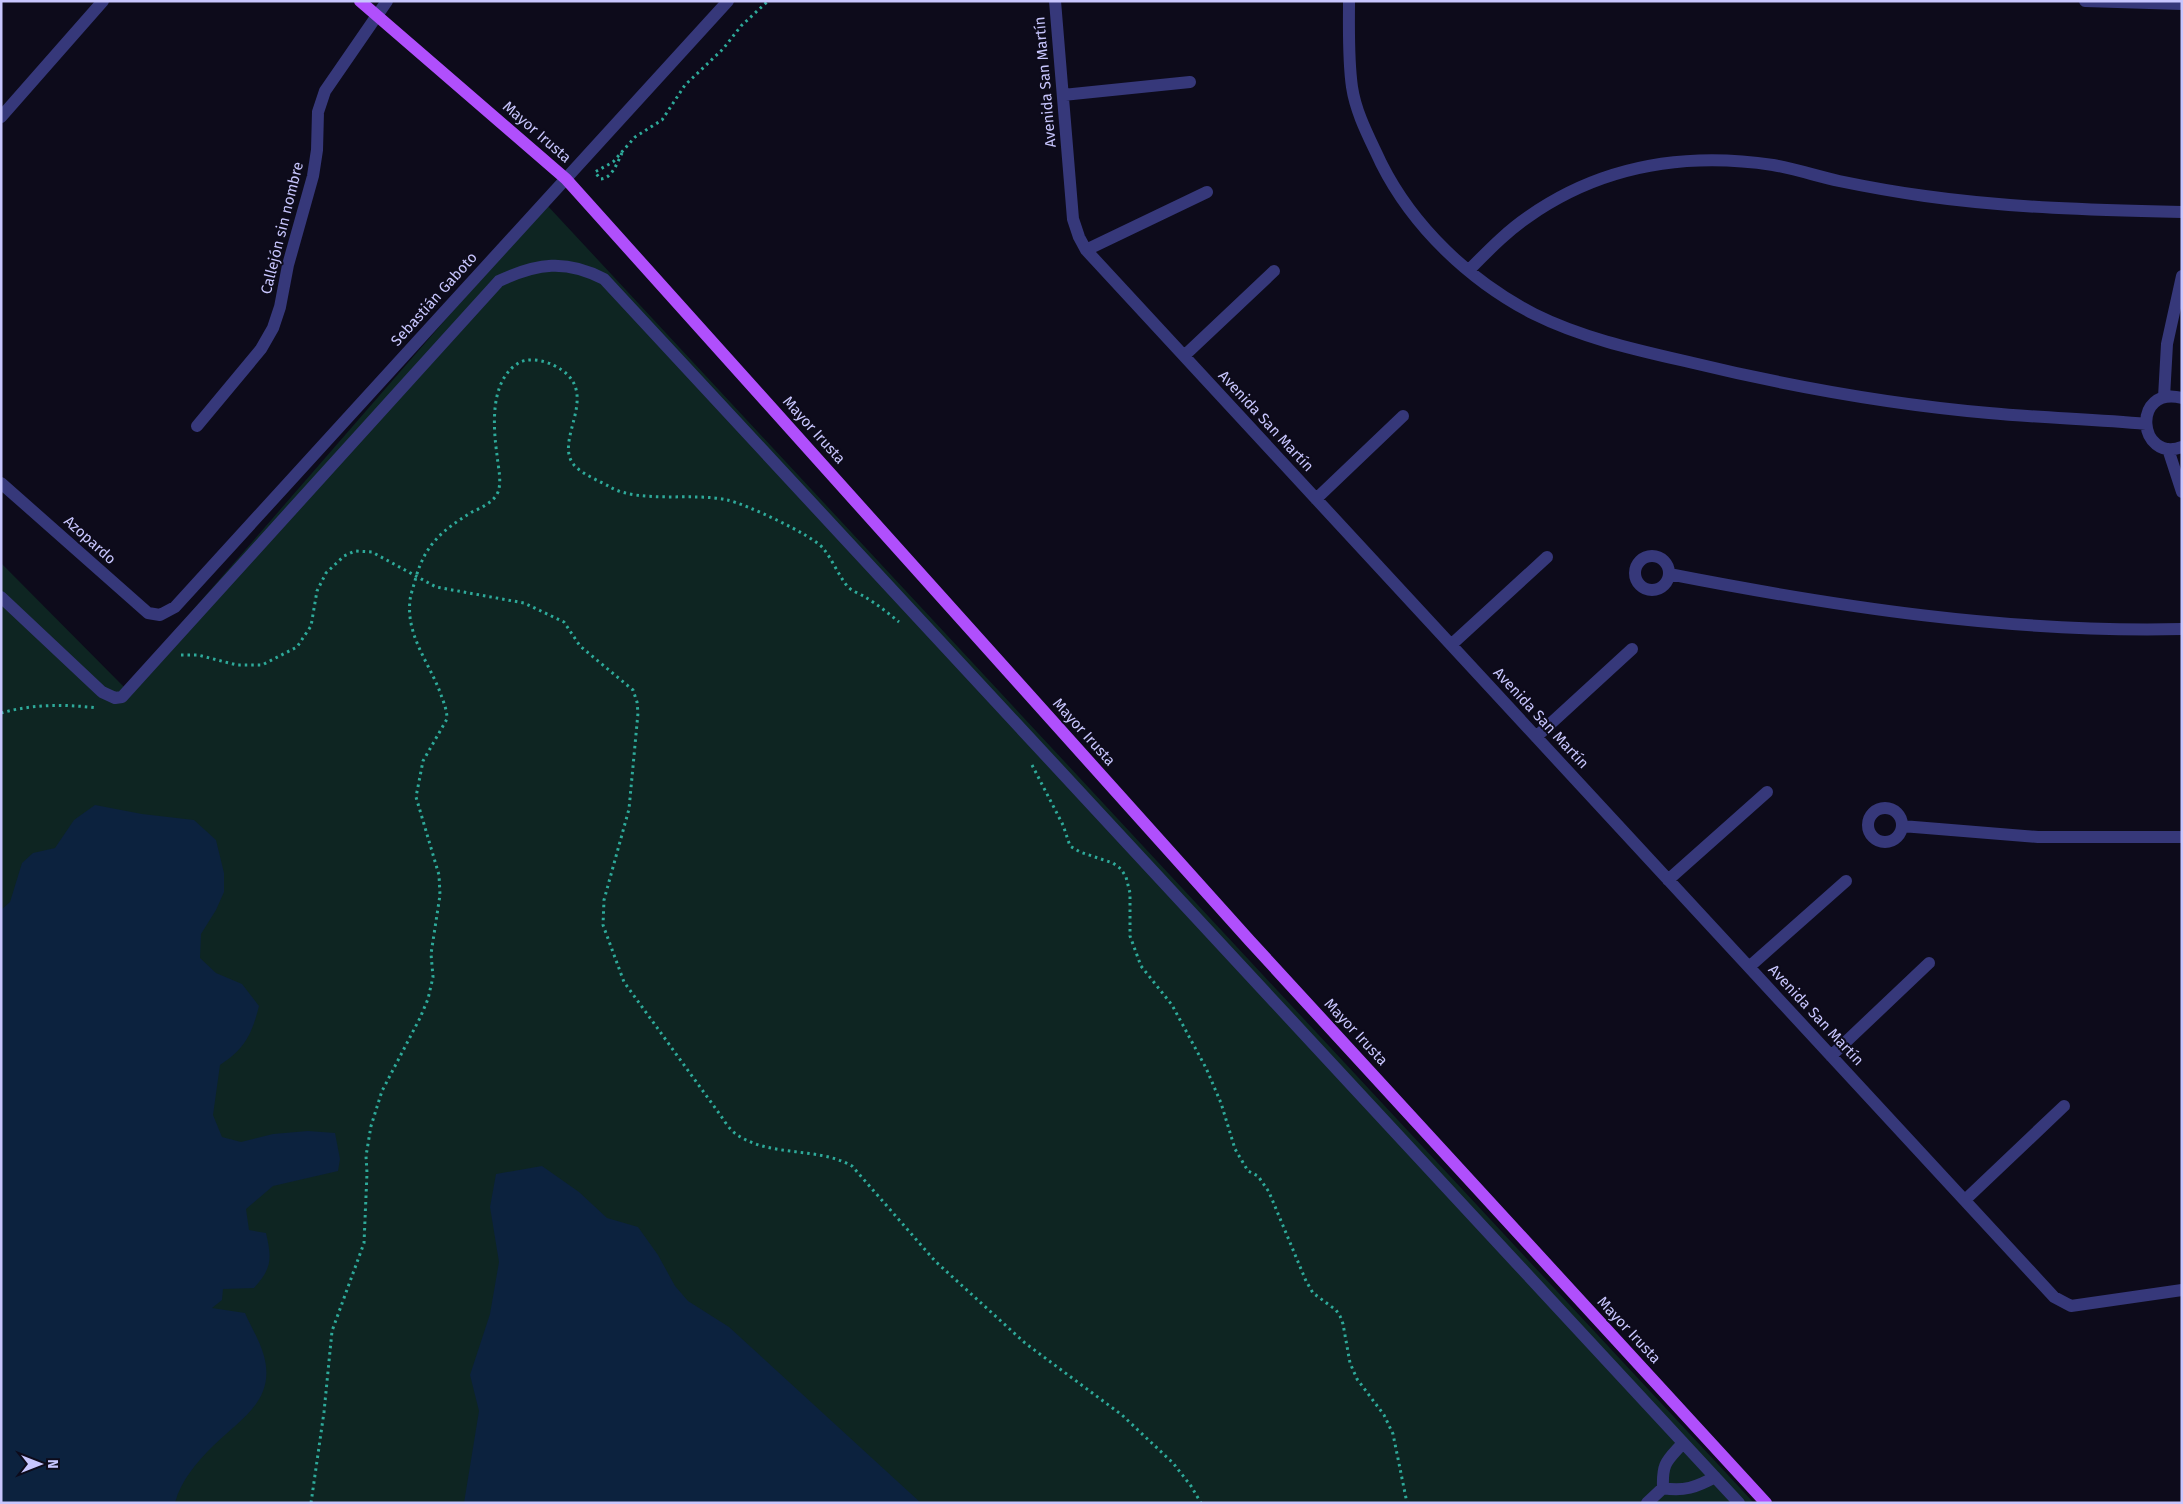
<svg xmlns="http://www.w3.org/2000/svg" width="2183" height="1504" viewBox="0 0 2183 1504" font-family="'Fira Sans',sans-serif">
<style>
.green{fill:#0e2522}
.water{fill:#0c223e}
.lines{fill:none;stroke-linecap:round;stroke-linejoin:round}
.path{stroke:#2eaa9a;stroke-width:3;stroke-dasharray:2.5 4;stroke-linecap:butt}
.minor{stroke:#36387a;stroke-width:12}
.major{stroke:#b04ffc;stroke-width:12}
.labels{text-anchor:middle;stroke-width:4;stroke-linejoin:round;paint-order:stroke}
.street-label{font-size:15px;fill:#c8c6fe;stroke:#0d0b1b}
</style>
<rect width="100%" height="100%" fill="#0d0b1b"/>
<!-- green -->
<path class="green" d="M546,204L1754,1503H1V563L125,688Z"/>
<!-- water -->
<path class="water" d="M95,805L142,814L194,820L216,840L224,873V892L216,910L201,934L200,958L216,973L242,984L259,1006C252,1034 245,1049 220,1065L213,1115L222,1137L241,1142L273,1134L308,1131L335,1133L340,1159L338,1171L273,1186L246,1209L249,1230L266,1233C272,1259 272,1268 254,1288L223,1289L222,1300L212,1308L245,1313C251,1327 260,1341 264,1356C276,1401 240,1419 213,1446C197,1462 181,1480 175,1503H1V910L10,902L22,863L33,853L55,848L74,820Z
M542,1166L579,1192L607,1218L638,1227L658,1255L675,1286L688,1301L729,1327L921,1503H464L479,1411L470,1375L490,1314L499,1262L490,1207L496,1174Z"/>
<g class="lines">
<!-- path -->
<path class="path" d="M622,153C617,163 612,179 600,179L595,172L613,162L635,137L662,120L685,85L723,49L741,26L768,1
M181,655H198L237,665H262L297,647L311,626L317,591L326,573L344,556L355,551L372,552L436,587L524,603L564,622L580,646L633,690L637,702L638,713L629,809L604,900L603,925L624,982L721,1116C725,1122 730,1130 736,1134C770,1158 817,1146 852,1166L935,1261L1025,1343L1122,1415L1173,1463L1191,1486L1201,1503
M1,713C33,704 65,704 97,708
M1032,765L1063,825L1070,846L1080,852L1113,863L1121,869L1126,877L1130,893V936L1141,966L1172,1005L1206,1068L1221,1103L1235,1149L1248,1171L1258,1176L1269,1192L1306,1281L1313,1293L1336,1310L1340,1316L1343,1324L1350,1363L1357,1379L1384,1415L1393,1434L1407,1503
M311,1503L324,1412L332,1331L364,1243L367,1173L366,1156L371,1126L382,1091L420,1018L428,999L433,977L431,954L440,895L439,875L416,797L423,761L447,719C447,709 443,701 440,692C428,661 406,635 410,600C411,593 414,585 416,577C426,543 443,530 472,512C481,508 494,502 498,492C502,481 498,467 497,455C493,426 490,382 517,364C526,357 543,360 553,365C606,390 552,439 574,465C583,475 600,481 610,487C640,504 693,492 727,500C744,503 812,535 823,548C832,559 840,578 848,587C852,591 860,594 865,597C877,604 888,613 899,622"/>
<!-- minor -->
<path class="minor" d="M1055,1L1073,219L1079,237L1086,250L2054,1297L2071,1306L2182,1290
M1349,1C1349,30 1348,59 1352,87C1356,114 1370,139 1381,163C1413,227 1470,281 1534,314C1582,338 1637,350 1689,362C1788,386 1887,404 1989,413C2041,418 2093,419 2146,424
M2085,1L2182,4
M1063,95L1190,82
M1,117L103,1
M1086,250L1207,192
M1469,270C1487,252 1506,232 1528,217C1602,165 1685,152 1773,165C1795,169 1817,176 1839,181C1868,187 1896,192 1925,196C2010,208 2096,210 2182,212
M1184,356L1274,271
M2164,397L2167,344L2182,276
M2182,398C2131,385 2138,463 2182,447
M197,426L261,349L273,328L280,307L288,265L313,176L317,150L318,112L325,91L387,1
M2168,449L2182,492
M1,483L148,613L160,615L175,607L728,1
M1316,499L1403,416
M1635 573a17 17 0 1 1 34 0a17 17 0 1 1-34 0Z
M1669,574C1838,607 2009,633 2182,629
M1,597L102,692L115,698L122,697L499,281C537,263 566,259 604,279L1739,1503
M1451,645L1547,557
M1536,737L1632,649
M1868 825a17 17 0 1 1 34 0a17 17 0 1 1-34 0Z
M1902,826L2038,837H2182
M1668,880L1767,792
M1749,967L1846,881
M1831,1056L1929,963
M1965,1200L2064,1106
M1663,1488C1683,1492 1697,1487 1715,1477
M1647,1503L1663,1488C1662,1462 1667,1461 1683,1443"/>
<!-- major -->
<path class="major" d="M360,1L566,179L1250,941L1766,1503"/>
</g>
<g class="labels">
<!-- street labels -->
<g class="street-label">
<text transform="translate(1045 82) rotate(-95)" y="5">Avenida San Martín</text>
<text transform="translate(537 132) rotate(41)" y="5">Mayor Irusta</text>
<text transform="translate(282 228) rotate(-76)" y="5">Callejón sin nombre</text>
<text transform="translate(434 299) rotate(-48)" y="5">Sebastián Gaboto</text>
<text transform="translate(1266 421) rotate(47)" y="5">Avenida San Martín</text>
<text transform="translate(814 430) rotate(48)" y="5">Mayor Irusta</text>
<text transform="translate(90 540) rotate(42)" y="5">Azopardo</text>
<text transform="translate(1541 718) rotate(47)" y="5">Avenida San Martín</text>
<text transform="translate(1084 732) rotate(48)" y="5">Mayor Irusta</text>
<text transform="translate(1816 1015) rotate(47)" y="5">Avenida San Martín</text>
<text transform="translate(1356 1032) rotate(47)" y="5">Mayor Irusta</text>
<text transform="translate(1629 1330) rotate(47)" y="5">Mayor Irusta</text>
</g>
</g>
<!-- border -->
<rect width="2183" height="1504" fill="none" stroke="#c8c6fe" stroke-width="5"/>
<!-- north arrow -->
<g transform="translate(40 1464) rotate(90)" stroke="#0d0b1b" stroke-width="4" paint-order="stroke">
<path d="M0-4L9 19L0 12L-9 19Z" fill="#c8c6fe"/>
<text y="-8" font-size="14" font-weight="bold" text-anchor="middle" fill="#c8c6fe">N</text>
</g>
</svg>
